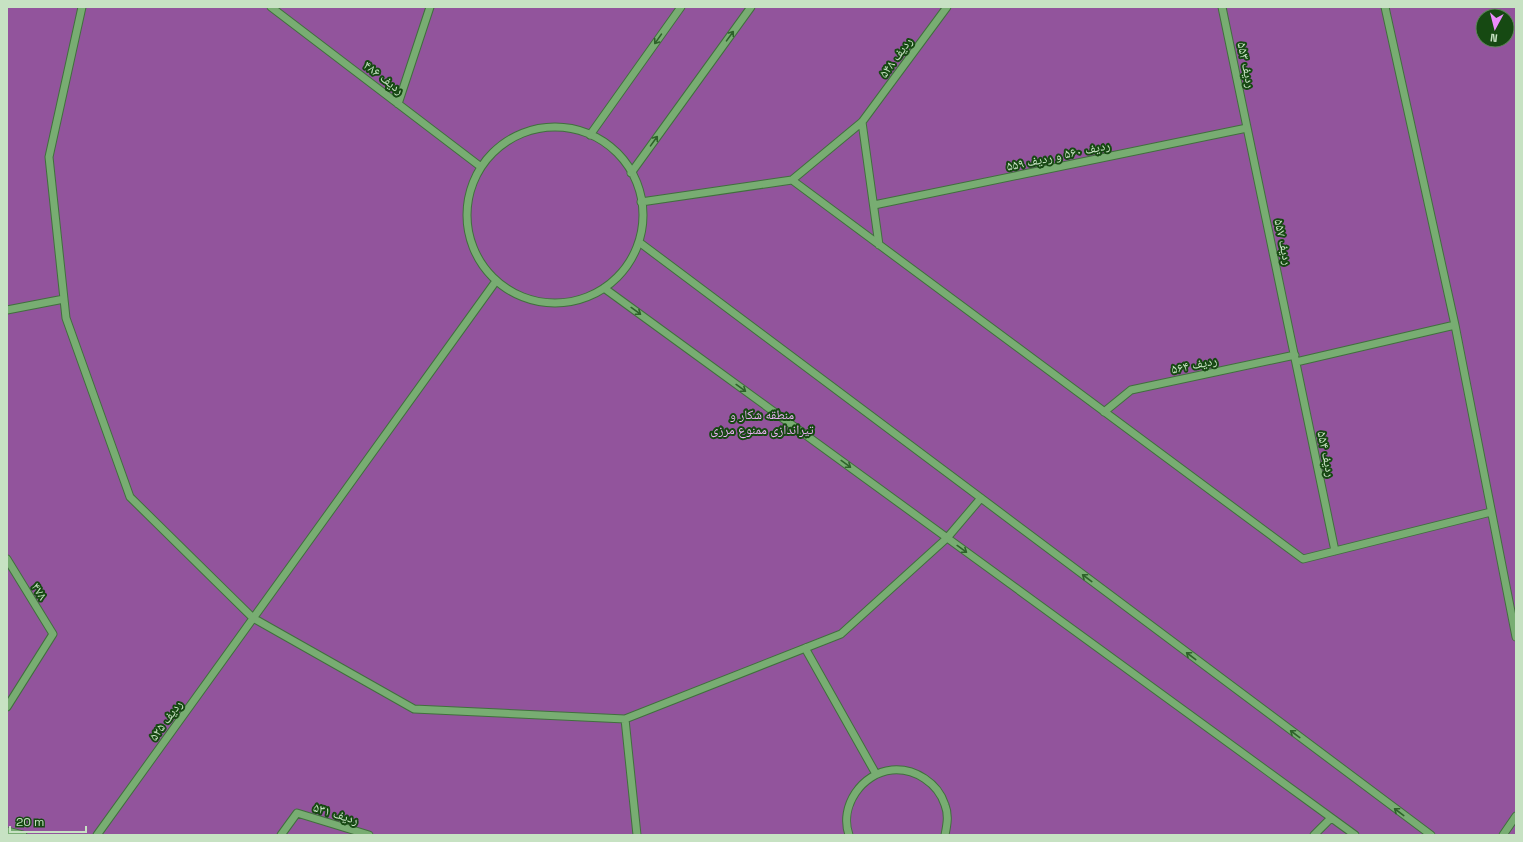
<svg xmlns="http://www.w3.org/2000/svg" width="1523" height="842" viewBox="0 0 1523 842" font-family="'Space Grotesk','Noto Naskh Arabic',sans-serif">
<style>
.green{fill:#92549c;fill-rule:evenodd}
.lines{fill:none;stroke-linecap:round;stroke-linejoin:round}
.minor-casing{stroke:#416f3e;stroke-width:9}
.minor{stroke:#78ad72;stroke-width:7}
.oneway{stroke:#2e622a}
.labels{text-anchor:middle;stroke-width:4;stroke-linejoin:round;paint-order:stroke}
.street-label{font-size:13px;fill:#c7e2c3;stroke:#164912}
.park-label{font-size:13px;fill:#ebb1f4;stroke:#164912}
</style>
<rect width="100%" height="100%" fill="#22541e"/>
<!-- green -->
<path class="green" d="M7,7H1516V835H7ZM1483,16H1507V40H1483Z"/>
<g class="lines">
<defs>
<path id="minor" d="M82,7L49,157L66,318L130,497L253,618L414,709L625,719L841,634L947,538L981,498
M271,7L481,167
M1222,7L1335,551
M1385,7L1455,325L1516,637
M398,104L430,7
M862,122L879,245
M467 215a88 88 0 1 1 176 0a88 88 0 1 1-176 0Z
M590,135L681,7
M631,173L751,7
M792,180L862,122L947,7
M641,202L792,180L1303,559L1491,512
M874,205L1247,128
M639,242L1431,835
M604,288L1355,835
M7,310L64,299
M1296,362L1455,325
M1104,412L1131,390L1295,355
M7,559L53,634L7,707
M805,648L876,774
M625,719L637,835
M7,831L23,835
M97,835L496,281
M281,835L297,813L369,835
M849,835C839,806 862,773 892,770C915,768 938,783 945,805C949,815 947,825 945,835
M1314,835L1331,818
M1503,835L1516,816"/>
</defs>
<!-- minor casing -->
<use href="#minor" class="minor-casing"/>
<!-- minor -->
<use href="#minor" class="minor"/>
</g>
<!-- one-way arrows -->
<defs><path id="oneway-shaft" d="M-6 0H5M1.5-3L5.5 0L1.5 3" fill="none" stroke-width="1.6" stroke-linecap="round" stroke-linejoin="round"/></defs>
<g class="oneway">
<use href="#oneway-shaft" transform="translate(730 36) rotate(-54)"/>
<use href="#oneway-shaft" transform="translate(658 39) rotate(125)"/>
<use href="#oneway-shaft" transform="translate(654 141) rotate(-54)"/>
<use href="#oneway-shaft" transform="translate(636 311) rotate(36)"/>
<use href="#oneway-shaft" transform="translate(741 388) rotate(36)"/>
<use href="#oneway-shaft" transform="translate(846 464) rotate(36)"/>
<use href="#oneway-shaft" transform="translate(962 549) rotate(36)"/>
<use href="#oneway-shaft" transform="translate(1087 578) rotate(-143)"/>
<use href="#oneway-shaft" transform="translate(1191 656) rotate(-143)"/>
<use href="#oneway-shaft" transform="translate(1295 734) rotate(-143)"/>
<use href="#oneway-shaft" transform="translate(1399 812) rotate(-143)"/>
</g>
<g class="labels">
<!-- street labels -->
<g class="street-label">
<text transform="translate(895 57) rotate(-54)" y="5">ردیف ۵۴۸</text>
<text transform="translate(1247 65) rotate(78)" y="5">ردیف ۵۵۳</text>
<text transform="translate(384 77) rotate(37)" y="5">ردیف ۴۸۶</text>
<text transform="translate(1058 155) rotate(-12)" y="5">ردیف ۵۶۰ و ردیف ۵۵۹</text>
<text transform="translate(1284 242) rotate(78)" y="5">ردیف ۵۵۷</text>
<text transform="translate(1194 364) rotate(-12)" y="5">ردیف ۵۶۴</text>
<text transform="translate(1327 454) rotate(78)" y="5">ردیف ۵۵۴</text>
<text transform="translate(40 591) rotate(58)" y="5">۴۷۸</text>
<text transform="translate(165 720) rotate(-54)" y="5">ردیف ۵۲۵</text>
<text transform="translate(336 813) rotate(17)" y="5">ردیف ۵۳۱</text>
</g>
<!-- park labels -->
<g class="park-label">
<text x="762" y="419">منطقه شکار و<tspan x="762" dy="15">تیراندازی ممنوع مرزی</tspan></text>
</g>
</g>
<!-- border -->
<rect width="1523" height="842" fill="none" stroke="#c7e2c3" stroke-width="16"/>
<!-- north arrow -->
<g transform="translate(1495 28) rotate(187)"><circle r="19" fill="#164912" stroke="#5d8659"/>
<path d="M0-3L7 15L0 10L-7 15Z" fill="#ec8cfb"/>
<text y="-6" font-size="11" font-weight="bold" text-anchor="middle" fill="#c7e2c3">N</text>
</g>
<!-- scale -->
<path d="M10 826v6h76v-6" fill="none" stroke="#c7e2c3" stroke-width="2"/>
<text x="16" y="826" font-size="12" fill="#c7e2c3" stroke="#164912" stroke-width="3" paint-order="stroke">20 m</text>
</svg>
